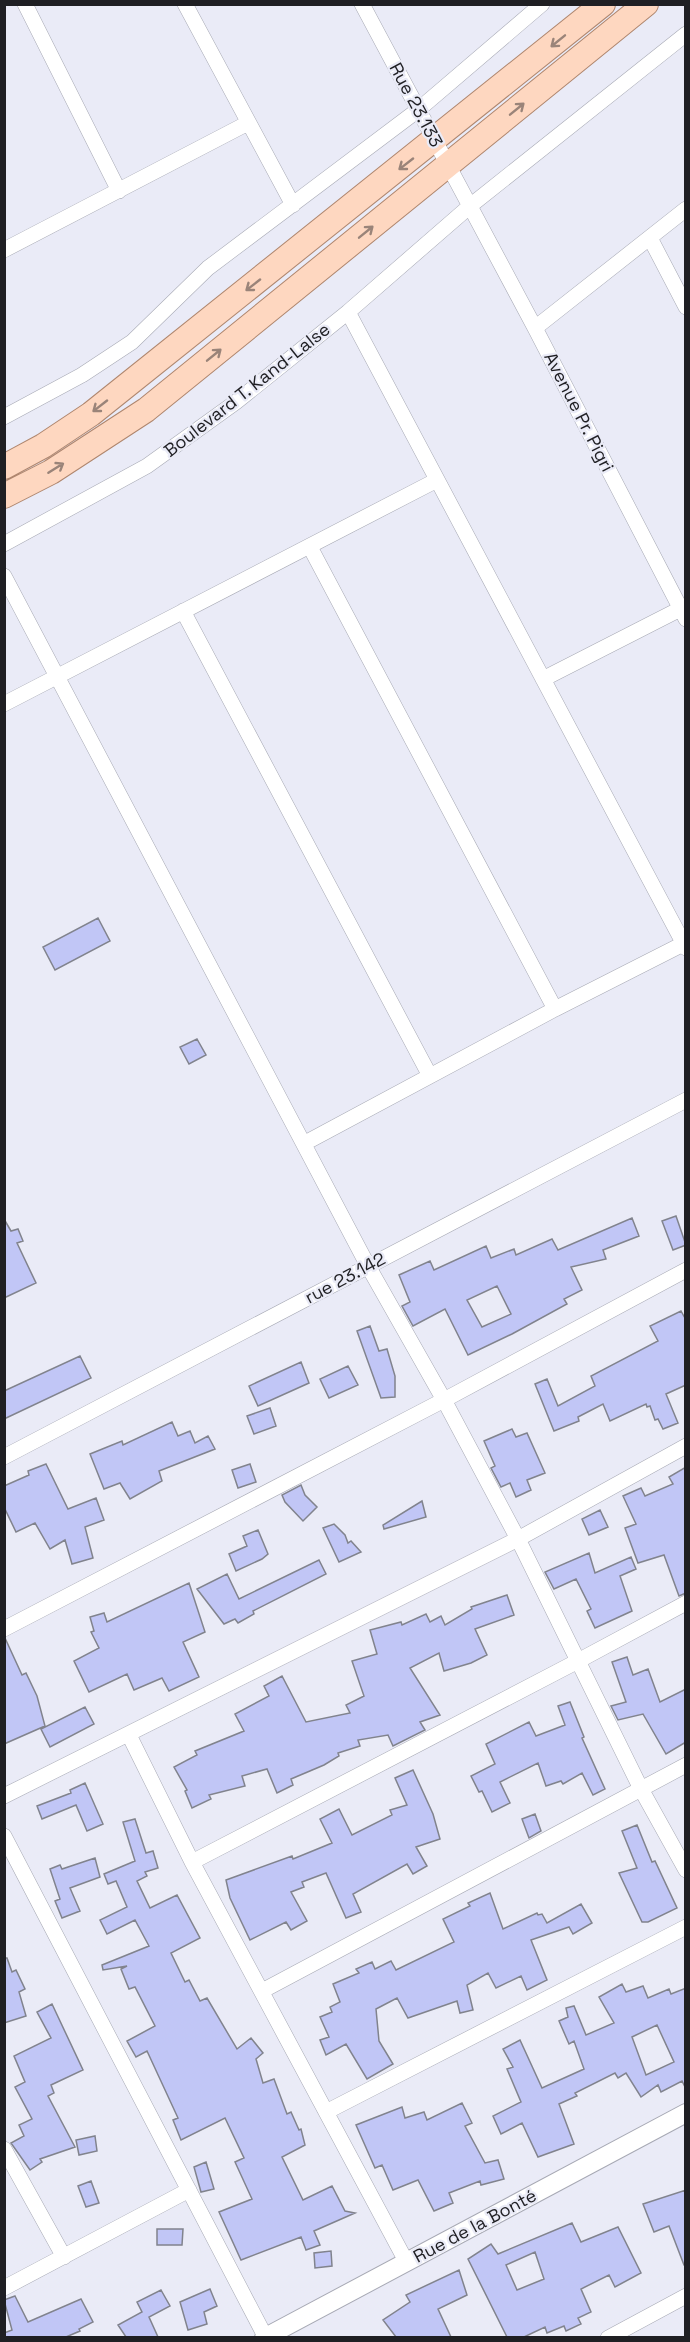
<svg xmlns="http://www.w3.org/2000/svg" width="690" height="2342" viewBox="0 0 690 2342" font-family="'Space Grotesk',sans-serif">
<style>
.building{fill:#c1c6f6;stroke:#81838d;stroke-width:1.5;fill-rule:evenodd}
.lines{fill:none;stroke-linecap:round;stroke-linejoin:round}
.minor-casing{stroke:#a7a9b4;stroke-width:16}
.tertiary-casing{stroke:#a7a9b4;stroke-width:20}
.primary-casing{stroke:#af866e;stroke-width:26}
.minor{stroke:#fff;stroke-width:15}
.tertiary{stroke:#fff;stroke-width:18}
.primary{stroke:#fed7c0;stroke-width:24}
.oneway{stroke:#9a8479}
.labels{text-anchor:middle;stroke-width:4.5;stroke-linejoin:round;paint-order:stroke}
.street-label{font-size:18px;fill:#1f1f23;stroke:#eaebf7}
</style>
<rect width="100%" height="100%" fill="#eaebf7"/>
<!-- building -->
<path class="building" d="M98,918L110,941L55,970L43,947Z
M197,1039L206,1055L189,1064L180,1047Z
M676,1216L686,1245L673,1250L662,1221Z
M632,1218L639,1236L603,1250L606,1259L571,1267L582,1290L564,1299L567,1304L512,1334L468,1355L445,1309L413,1326L402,1306L410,1302L399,1275L430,1261L434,1270L486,1246L491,1258L514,1249L516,1255L552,1239L558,1250ZM497,1286L511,1314L482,1327L467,1300Z
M4,1219L11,1231L18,1229L23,1241L17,1243L36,1283L4,1298Z
M681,1311L686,1320V1385L666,1394L678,1423L663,1429L658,1419L655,1420L650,1406L647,1407L646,1404L610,1421L603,1404L578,1417L579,1421L554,1431L535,1384L547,1379L558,1406L595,1386L591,1376L658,1341L650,1326Z
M370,1326L379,1351L387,1349L395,1376V1397L381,1398L357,1331Z
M80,1356L91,1378L4,1419V1391Z
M301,1362L309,1383L258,1406L249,1386Z
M348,1366L358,1385L329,1398L320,1379Z
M270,1408L276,1426L254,1434L247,1416Z
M172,1422L178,1436L190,1431L195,1443L208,1436L215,1449L159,1471L162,1481L130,1499L120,1483L104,1489L90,1454L122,1441L123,1445Z
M512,1429L516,1437L527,1433L545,1473L527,1480L531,1490L516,1497L510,1483L501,1487L491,1468L495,1466L484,1441Z
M46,1464L68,1509L96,1498L104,1520L85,1527L93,1558L72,1564L65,1540L50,1549L35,1523L16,1532L4,1507V1486L29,1475L28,1471Z
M250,1464L256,1482L238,1488L232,1470Z
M686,1467V1593L679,1596L664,1555L638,1563L625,1528L636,1524L623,1496L641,1488L645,1496L673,1484L669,1477Z
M301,1485L305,1495L317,1507L303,1521L285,1502L282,1495Z
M422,1501L426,1517L384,1529L383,1525Z
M600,1510L608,1527L589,1535L582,1519Z
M334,1524L345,1535L348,1543L351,1541L361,1552L339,1562L323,1528Z
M258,1530L268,1554L262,1559L236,1571L229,1554L247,1546L243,1536Z
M589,1553L595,1573L631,1557L636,1569L620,1576L632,1611L595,1628L587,1611L591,1609L576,1579L554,1589L545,1572Z
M319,1560L326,1574L253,1611L254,1614L238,1623L235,1619L224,1624L197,1589L227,1574L239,1599Z
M189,1583L205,1632L183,1642L199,1677L169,1691L162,1678L134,1690L127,1674L89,1692L74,1661L99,1648L91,1632L94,1631L90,1617L104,1613L107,1622Z
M507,1595L514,1615L475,1629L487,1655L471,1663L444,1671L439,1653L410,1668L440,1715L420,1722L425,1730L393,1746L388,1735L358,1740L360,1746L338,1753L339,1756L324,1765L291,1779L293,1785L277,1793L267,1769L242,1776L245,1786L209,1795L211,1799L192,1808L185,1791L187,1790L174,1767L197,1755L195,1751L244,1731L235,1714L269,1696L264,1686L282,1676L306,1722L350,1713L346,1705L364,1696L352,1661L377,1654L370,1630L401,1622L402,1625L426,1614L430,1622L441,1616L445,1625L472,1609L471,1607Z
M5,1638L22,1675L26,1673L37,1696L45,1726L4,1744Z
M627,1657L633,1675L648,1669L660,1702L686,1689V1742L666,1754L643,1714L618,1720L611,1706L626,1702L612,1662Z
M570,1702L584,1737L582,1738L605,1789L593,1795L582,1773L563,1784L561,1781L546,1786L538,1763L500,1782L510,1803L492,1812L482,1791L479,1792L471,1776L495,1764L486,1744L529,1722L536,1736L565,1725L558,1706Z
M85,1707L94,1724L50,1747L41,1729Z
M413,1770L433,1814L440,1839L416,1847L427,1866L413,1874L407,1864L353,1894L361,1912L346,1918L326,1873L302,1882L304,1887L291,1892L307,1921L291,1930L286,1922L250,1940L230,1898L226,1880L292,1856L293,1859L332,1843L320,1819L339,1809L352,1835L392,1815L390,1810L407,1805L395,1778Z
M85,1783L103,1824L87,1831L76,1805L42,1819L37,1806L71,1793L70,1790Z
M535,1814L541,1831L529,1838L522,1819Z
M135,1819L146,1853L153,1851L158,1868L145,1872L147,1876L137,1881L150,1908L177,1895L200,1938L171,1953L185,1982L189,1980L200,2001L207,1998L237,2049L251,2038L263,2053L256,2059L263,2083L274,2079L287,2114L291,2112L299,2130L301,2129L305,2145L282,2157L303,2200L332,2186L345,2211L355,2213L314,2231L320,2245L306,2250L301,2237L241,2260L219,2212L252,2199L235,2162L244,2158L225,2118L181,2140L173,2120L178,2118L147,2051L136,2057L127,2041L155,2026L135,1987L129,1989L121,1969L127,1966L103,1970L102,1965L149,1946L135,1920L107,1934L100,1920L127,1907L116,1881L108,1884L104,1874L135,1861L123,1822Z
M637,1825L652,1862L655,1861L677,1908L648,1922H642L619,1873L637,1868L622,1831Z
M95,1858L100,1877L70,1888L80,1911L62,1918L55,1901L60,1899L50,1869L60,1865L62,1869Z
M490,1893L503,1929L537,1913L538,1915L542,1914L547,1923L581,1904L592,1923L573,1934L569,1927L531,1940L547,1980L527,1990L521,1976L496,1988L488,1973L467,1985L473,2010L460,2013L457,2001L408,2018L397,1998L376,2009L379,2041L393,2064L367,2079L346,2044L326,2055L320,2040L329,2037L320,2017L332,2012L330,2007L340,2002L333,1984L359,1973L356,1969L372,1962L375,1969L391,1961L396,1970L454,1942L443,1919L470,1906L468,1903Z
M4,1958H7L12,1972L16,1970L25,1989L19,1992L26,2016L4,2023Z
M622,1984L626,1992L643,1986L648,1998L669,1989L671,1994L686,1988V2089L682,2081L661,2092L658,2085L641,2097L626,2073L618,2078L615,2073L575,2093L577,2096L559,2104L574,2144L538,2157L522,2123L501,2134L493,2116L521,2102L507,2069L513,2067L503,2049L520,2040L542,2088L584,2069L574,2041L569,2044L559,2021L568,2017L566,2008L574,2006L586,2035L614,2023L599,1997ZM657,2025L674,2062L646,2075L632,2037Z
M52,2004L83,2070L51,2085L54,2093L48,2096L75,2147L40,2159L42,2162L30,2170L11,2143L24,2136L19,2125L32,2119L15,2087L25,2082L14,2056L51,2038L37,2012Z
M462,2103L472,2123L465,2126L485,2163L498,2160L504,2179L481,2185L480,2181L449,2193L453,2203L434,2211L418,2180L393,2190L382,2165L375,2168L356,2125L402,2107L405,2118L424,2112L427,2120Z
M95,2136L97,2151L79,2155L76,2140Z
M206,2162L214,2189L201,2192L194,2167Z
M91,2181L99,2203L86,2207L78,2186Z
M686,2190V2265H684L669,2226L654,2232L643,2204Z
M572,2223L581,2242L618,2227L641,2273L615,2287L609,2275L581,2289L591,2312L578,2318L581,2324L566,2331L564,2326L547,2333L545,2327L524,2337H507L468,2259L491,2244L498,2254ZM535,2252L544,2279L517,2290L506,2265Z
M157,2229H183L182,2245H157Z
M331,2251L332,2266L315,2268L314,2253Z
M459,2270L467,2295L438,2309L451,2337H396L383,2320L410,2302L406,2295Z
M210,2289L217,2306L204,2312L207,2324L188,2330L180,2302Z
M161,2290L170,2306L149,2317L158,2337H126L118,2325L142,2312L137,2302Z
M15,2296L28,2322L81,2299L93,2322L79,2329L80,2331L66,2337H4V2333L12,2330L4,2300Z"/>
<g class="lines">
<defs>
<path id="minor" d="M25,4L119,191
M185,4L293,205
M362,4L535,328L686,619
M650,238L686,307
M4,250L248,123
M348,312L686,948
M535,328L686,209
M4,417L82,375L132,342L208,268L418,110L542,4
M4,544L147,466L236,402L348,312L470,206L686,34
M310,547L555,1009
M4,576L368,1266L444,1400L518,1539L641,1789L686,1870
M183,611L430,1076
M543,679L686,606
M4,704L437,480
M305,1143L555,1009L683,944
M4,1457L686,1100
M4,1629L444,1400L686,1270
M129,1735L192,1862L407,2263
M4,1796L518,1539L686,1446
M4,1836L266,2338
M192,1862L578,1661L686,1603
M262,1991L686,1765
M326,2112L686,1927
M4,2149L64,2257
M4,2288L189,2190
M608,2338L686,2296"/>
<path id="tertiary" d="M264,2338L686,2113"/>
<path id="primary" d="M4,467L43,446L91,414L603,4
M4,496L51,472L146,410L646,4"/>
</defs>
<!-- minor casing -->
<use href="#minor" class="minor-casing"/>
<!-- tertiary casing -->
<use href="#tertiary" class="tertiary-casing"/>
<!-- primary casing -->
<use href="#primary" class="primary-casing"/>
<!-- minor -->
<use href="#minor" class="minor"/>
<!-- tertiary -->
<use href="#tertiary" class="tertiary"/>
<!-- primary -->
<use href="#primary" class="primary"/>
</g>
<!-- one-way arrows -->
<defs><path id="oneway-shaft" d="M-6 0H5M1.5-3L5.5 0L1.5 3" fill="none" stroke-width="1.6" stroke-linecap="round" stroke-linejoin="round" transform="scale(1.5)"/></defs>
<g class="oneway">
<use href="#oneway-shaft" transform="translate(558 41) rotate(141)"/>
<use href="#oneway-shaft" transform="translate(517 109) rotate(-39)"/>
<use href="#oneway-shaft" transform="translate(406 164) rotate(142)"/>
<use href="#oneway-shaft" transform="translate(366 232) rotate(-39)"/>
<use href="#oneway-shaft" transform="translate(253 285) rotate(142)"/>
<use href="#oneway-shaft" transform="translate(214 355) rotate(-39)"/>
<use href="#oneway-shaft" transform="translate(100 406) rotate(142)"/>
<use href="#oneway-shaft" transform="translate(56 468) rotate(-32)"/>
</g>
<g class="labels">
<!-- street labels -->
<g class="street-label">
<text transform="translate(416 105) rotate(62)" y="6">Rue 23.133</text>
<text transform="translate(247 390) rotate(-38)" y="6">Boulevard T. Kand-Lalse</text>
<text transform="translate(579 412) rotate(63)" y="6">Avenue Pr. Pigri</text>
<text transform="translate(345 1278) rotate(-28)" y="6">rue 23.142</text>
<text transform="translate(475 2226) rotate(-28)" y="6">Rue de la Bonté</text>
</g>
</g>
<!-- border -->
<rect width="690" height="2342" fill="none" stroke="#1f1f23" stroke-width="12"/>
</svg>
